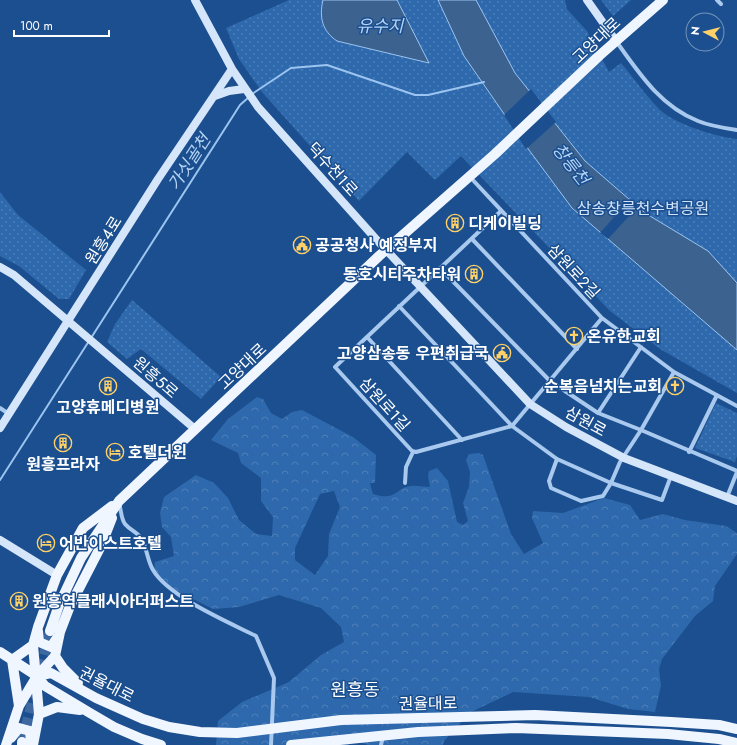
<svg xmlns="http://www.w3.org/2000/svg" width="737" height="745" viewBox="0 0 737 745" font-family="Jost,'Noto Sans KR',sans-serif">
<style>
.forest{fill:url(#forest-crowns);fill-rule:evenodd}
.park{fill:url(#park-dots)}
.water{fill:#3c6290;stroke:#9cc4f0}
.pier{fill:#1b4f8f}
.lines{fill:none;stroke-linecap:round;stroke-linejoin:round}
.stream{stroke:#9cc4f0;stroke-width:2}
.primary-tunnel{stroke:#3d69a0;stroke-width:10;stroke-dasharray:10 5;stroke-linecap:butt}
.street{stroke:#a9c9ee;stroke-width:4}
.secondary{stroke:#d6e6fa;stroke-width:8}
.primary{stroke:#f0f6ff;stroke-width:10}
.labels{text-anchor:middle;stroke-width:3;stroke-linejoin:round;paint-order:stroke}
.street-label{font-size:16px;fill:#fff;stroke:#1b4f8f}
.park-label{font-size:16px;fill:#cfe3fa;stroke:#1b4f8f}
.poi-label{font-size:16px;font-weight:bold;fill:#fff;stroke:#1b4f8f;text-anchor:start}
.water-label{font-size:17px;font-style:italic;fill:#b5d3f5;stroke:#1b4f8f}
.quarter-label{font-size:18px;fill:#fff;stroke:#1b4f8f}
</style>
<defs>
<pattern id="forest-crowns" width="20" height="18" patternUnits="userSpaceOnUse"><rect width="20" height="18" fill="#2e69ad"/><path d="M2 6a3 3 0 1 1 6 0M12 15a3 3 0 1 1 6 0" fill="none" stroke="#4d80b9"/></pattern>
<pattern id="park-dots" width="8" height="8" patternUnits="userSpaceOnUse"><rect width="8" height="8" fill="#2e69ad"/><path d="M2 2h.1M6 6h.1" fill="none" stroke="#4d80b9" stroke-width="1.8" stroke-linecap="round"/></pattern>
</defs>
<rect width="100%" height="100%" fill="#1b4f8f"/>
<!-- forest -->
<path class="forest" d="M257,397L263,399L271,413L282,419L292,412L302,410L353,437L376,455L375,483H370L373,494C397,502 396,487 411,486C417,485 424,487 430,487L428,476L429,471L437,468L448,481L457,522L463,525L468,521L463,503L469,487L470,472L466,460L469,454L479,453L483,455L511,534L524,554L543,543L532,518L533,511L563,513L604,498L630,505L640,520L663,514L685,520L726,526L737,533V554L715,586L713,601L695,616L662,659L659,669L661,686L655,712L628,709L589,697L513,692L471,712L444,741L443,745H368L354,740L348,745H216L218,721L242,702L289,682L321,655L344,642L341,627L321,608L279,595L239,607L213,609L167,586L154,571L155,562L174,556L171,537L162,527L160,513L164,497L196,475L214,483L228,498L239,520L256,534L272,536L273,517L261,501V478L241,463L238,453L211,440L228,419ZM334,491L340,507L329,534L328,556L315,575L295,560V548L320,494Z"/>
<!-- park -->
<path class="park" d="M289,0H565L567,9L587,31L609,72L621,63C634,78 646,96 660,110C675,124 717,137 737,139V393L660,349L610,311L461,156L435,180L407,152L359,201L262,92L239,59L226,28Z
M601,0H631L613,16Z
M0,192L18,215L86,270L69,299H59L19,266L0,256Z
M132,300L221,377L201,399L141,349L127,359L107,342L115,324Z
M716,403L737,413V456L735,462L695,448Z"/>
<!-- water -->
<path class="water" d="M323,0H397L429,63L337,41C322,31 319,17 323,0Z
M438,0H476L515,73L585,161L645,213L708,251L737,283V350L572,208L529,150L464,56Z"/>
<!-- pier -->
<path class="pier" d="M531,89L556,122L526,149L504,115Z
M630,199L639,205L608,239L600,233Z"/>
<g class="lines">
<!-- stream -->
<path class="stream" d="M252,94L291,68L327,65L415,95H428L484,82
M91,338L240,105L249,97
M0,480L89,341"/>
<!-- primary-tunnel -->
<path class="primary-tunnel" d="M22,742L50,631"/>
<!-- street -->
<path class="street" d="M717,0L721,4
M616,41C639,73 660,106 698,121C710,126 724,128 737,130
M470,177L602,318L674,372L737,406
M501,211L335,367L412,451L416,452L512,426L602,318
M472,239L577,349
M440,268L550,381L598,413L641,430L737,471
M399,306L512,426L557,459L611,483L662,500L671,476
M367,337L462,440
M0,408L9,414
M598,413L641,347
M689,452L717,395
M557,459L549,481L551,488L581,501L603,496L611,483L620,462L641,430L674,372
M405,483L406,467L413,452
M727,497L737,472
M119,503C121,509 121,519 125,524C130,530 137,532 141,538C147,547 147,560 153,570C169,597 228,622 256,636L274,678L271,745
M381,745L383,736"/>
<!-- secondary -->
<path class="secondary" d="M195,0L232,69L258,107L375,238L530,404L566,427L624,458L737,501
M587,0L616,41
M215,96L229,91L244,89
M0,267L14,275L195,429
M0,428L158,179L232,69
M0,540L57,575"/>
<!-- primary -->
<path class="primary" d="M38,631L39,642L51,647L57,638
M50,631L59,605L81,558L119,501L379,256L495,154L600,55L663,0
M0,652L37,676L45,686L90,713L114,727L142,739L161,745
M55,656L63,668L78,683
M37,676L51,673L96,698L143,719L169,727L200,732L237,733L341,720L535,715L671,722L719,725L737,729
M19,706L12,660L33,645
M39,714L57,707L80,710
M11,738L19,728L30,731L31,743
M6,745L19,706L37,676L55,656L60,632L70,606L101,546L112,518
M22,745V742
M33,745L39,714L33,645L38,627L57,575L83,528L112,506
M291,745L418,732L516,728L668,734L719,739L737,743"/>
</g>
<!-- icons -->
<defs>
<symbol id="building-ring" viewBox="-11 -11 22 22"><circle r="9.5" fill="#1b4f8f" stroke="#ffd166" stroke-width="1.5"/><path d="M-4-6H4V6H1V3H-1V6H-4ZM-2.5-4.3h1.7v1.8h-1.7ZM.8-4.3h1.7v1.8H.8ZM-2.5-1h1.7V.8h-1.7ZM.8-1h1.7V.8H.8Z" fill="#ffd166"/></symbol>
<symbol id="civic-ring" viewBox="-11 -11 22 22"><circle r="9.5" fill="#1b4f8f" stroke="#ffd166" stroke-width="1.5"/><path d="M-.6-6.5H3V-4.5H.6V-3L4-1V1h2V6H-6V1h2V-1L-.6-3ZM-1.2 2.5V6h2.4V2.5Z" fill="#ffd166"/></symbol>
<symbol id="church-ring" viewBox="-11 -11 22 22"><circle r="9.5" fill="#1b4f8f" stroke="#ffd166" stroke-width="1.5"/><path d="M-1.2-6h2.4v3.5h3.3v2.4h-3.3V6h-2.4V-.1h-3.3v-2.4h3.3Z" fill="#ffd166"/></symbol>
<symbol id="hotel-ring" viewBox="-11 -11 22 22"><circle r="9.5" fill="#1b4f8f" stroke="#ffd166" stroke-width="1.5"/><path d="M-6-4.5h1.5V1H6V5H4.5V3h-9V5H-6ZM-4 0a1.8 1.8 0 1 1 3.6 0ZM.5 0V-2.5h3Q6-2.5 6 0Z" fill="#ffd166"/></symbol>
</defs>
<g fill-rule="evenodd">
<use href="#building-ring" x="445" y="213" width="20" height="20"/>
<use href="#civic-ring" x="292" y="235" width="20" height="20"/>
<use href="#building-ring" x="464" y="264" width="20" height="20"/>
<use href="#church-ring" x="564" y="326" width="20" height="20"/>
<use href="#civic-ring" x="492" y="343" width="20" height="20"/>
<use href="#building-ring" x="98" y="376" width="20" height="20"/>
<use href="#church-ring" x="665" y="376" width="20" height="20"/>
<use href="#building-ring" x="53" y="433" width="20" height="20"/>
<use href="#hotel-ring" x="105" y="442" width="20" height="20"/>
<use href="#hotel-ring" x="36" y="533" width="20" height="20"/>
<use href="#building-ring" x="9" y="591" width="20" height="20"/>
</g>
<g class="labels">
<!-- street labels -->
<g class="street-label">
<text transform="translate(596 40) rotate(-43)" y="6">고양대로</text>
<text transform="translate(333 169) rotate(48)" y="6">덕수천1로</text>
<text transform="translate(103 240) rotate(-58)" y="6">원흥4로</text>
<text transform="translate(574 271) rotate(47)" y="6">삼원로2길</text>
<text transform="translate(242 366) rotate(-43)" y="6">고양대로</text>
<text transform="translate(156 377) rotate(41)" y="6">원흥5로</text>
<text transform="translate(385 404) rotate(48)" y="6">삼원로1길</text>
<text transform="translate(586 421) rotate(29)" y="6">삼원로</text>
<text transform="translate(107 684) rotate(27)" y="6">권율대로</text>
<text transform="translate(428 703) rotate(-1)" y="6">권율대로</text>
</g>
<!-- park labels -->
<g class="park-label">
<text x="643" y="214">삼송창릉천수변공원</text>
</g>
<!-- poi labels -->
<g class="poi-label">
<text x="468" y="229">디케이빌딩</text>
<text x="315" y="251">공공청사 예정부지</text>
<text x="461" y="280" text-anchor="end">동호시티주차타워</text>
<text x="587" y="342">온유한교회</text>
<text x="489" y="359" text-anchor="end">고양삼송동 우편취급국</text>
<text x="662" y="392" text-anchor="end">순복음넘치는교회</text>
<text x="108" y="413" text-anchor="middle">고양휴메디병원</text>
<text x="128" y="458">호텔더윈</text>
<text x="63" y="470" text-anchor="middle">원흥프라자</text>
<text x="59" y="549">어반이스트호텔</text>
<text x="32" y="607">원흥역클래시아더퍼스트</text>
</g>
<!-- water labels -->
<g class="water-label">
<text x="380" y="32">유수지</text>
<text transform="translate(189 162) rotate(-57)" y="6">가싯골천</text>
<text transform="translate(571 164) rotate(52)" y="6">창릉천</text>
</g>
<!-- quarter labels -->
<g class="quarter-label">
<text x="355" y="696">원흥동</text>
</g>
</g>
<!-- north arrow -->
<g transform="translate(705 32) rotate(277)"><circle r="19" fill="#1b4f8f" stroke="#7695bc"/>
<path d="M0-3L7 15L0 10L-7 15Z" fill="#ffd166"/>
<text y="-6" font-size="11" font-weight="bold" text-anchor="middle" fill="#ffffff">N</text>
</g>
<!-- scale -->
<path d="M14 30v6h95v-6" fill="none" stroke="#ffffff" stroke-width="2"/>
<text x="20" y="30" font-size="12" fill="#ffffff" stroke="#1b4f8f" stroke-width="3" paint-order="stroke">100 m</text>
</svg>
